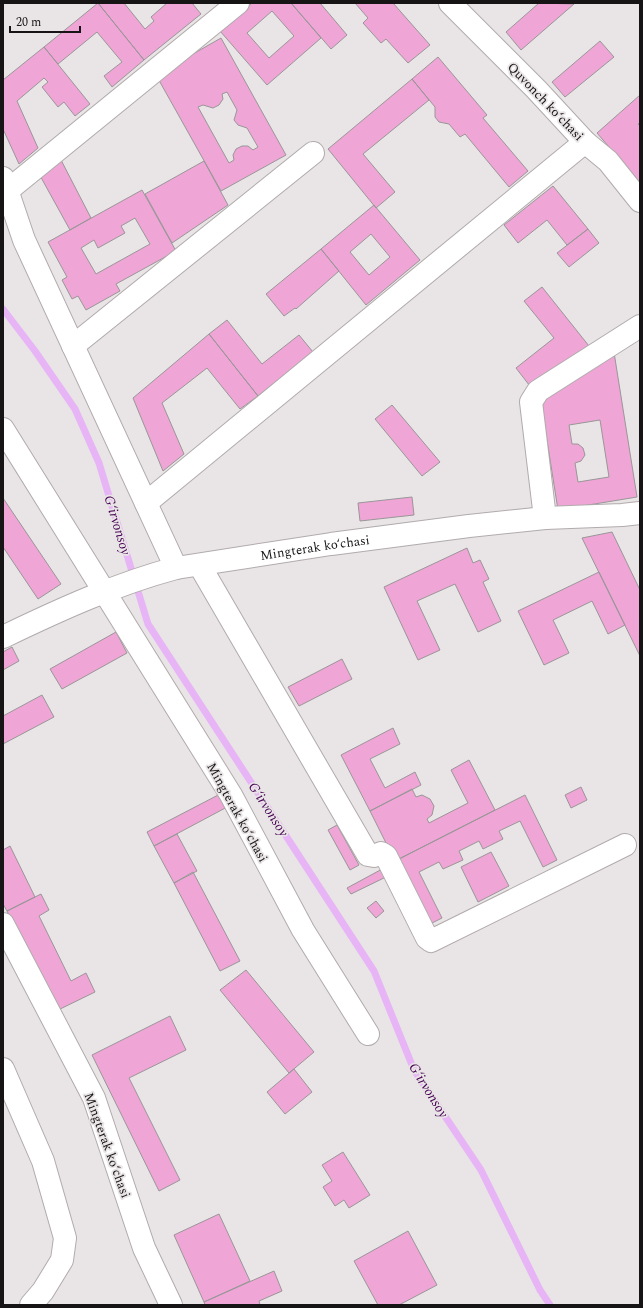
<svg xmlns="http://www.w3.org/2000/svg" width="643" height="1308" viewBox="0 0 643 1308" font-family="Spectral,serif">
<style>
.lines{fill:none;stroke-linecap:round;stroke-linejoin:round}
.stream{stroke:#e7b4f6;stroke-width:7}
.building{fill:#efa5d5;stroke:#9a9698;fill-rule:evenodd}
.minor-casing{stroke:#b1abac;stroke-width:24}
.minor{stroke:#fff;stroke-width:22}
.labels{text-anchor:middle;stroke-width:3.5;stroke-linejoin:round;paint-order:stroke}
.street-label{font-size:13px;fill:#161415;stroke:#e9e4e5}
.water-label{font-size:14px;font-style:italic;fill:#440153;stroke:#e9e4e5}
</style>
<rect width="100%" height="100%" fill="#e9e4e5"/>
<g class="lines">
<!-- stream -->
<path class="stream" d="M3,309L35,351L75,409L99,463L148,624L374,971L414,1070L481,1170L540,1290L550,1305"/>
</g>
<!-- building -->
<path class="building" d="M98,3H124L145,29L154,21L151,17L167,3H192L201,14L144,60Z
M98,3L144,60L112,87L104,76L122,62L97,32L58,64L44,47Z
M252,3H291L321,38L267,85L220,31ZM272,11L294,36L269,58L247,33Z
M291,3H320L347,35L331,49Z
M355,3H393L430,45L408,63L386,39L381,43L363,23L368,18Z
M539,3L574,4L521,50L506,32Z
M221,38L286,155L221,191L156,75ZM227,92L237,110L234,120L238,125L247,128L258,147L253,150L248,146H242L236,149L233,155L234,160L229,163L198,107L203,105L213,108L219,105L223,99L222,94Z
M600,41L614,57L565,97L552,82Z
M44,47L90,104L75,116L64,102L58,107L42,87L48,82L44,78L17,101L38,148L19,164L3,129V80Z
M438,57L487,115L483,118L528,171L509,187L465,134L460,137L449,124L439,122L435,117V107L412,79Z
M412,79L429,100L363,154L395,192L376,208L328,149Z
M640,95V123L638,124L640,126V183L597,133Z
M61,160L91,218L70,230L38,172Z
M204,161L228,205L172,243L145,194Z
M553,186L588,229L567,245L547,220L518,243L504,225Z
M142,190L176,251L116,284L120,291L86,310L78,296L72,299L62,280L67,277L48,242ZM135,218L150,244L96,274L81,248L94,240L98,248L125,233L121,226Z
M374,205L420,260L366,305L321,249ZM371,234L390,257L369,275L350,252Z
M588,229L599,243L569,267L557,253Z
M321,249L339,271L296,309L295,308L284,316L266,294Z
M542,287L589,346L533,390L516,368L554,338L524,301Z
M227,320L262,364L299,335L313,352L258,396L209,334Z
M209,334L258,396L240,409L207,368L162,403L184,454L163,471L133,398Z
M613,346L637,497L558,510L540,396ZM600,420L609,477L578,482L575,463L581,461L585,455L583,448L578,444H572L569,425Z
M392,405L440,462L422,476L375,419Z
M412,497L414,515L360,521L358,503Z
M3,498L61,584L38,599L3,547Z
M612,532L640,590V656L582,538Z
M467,548L473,563L480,560L489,579L483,582L501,621L478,632L455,584L417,601L440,650L418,660L384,587Z
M599,572L625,625L608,634L592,601L553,620L569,653L544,665L518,611Z
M116,632L127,653L62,689L50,669Z
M12,647L19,661L3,670V652Z
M342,659L352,679L299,706L288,687Z
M42,695L54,717L3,744V716Z
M393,728L400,744L370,759L385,788L415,772L421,785L370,811L341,755Z
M469,760L495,810L395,861L370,811L412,789L416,797L422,795L430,799L434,806L432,815L427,819L429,823L468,803L451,770Z
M581,787L587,800L571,808L565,795Z
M222,793L229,806L154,846L147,832Z
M525,795L557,860L543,867L520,821L499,831L503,839L483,849L479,841L459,851L463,860L443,869L439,862L419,872L442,918L428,925L395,861Z
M337,825L359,865L350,870L328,830Z
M177,834L197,871L174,883L154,846Z
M10,846L35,897L7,911L3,904V850Z
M491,852L509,886L478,902L461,867Z
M384,868L388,876L351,894L347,888Z
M193,872L240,961L220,971L174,883Z
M41,894L49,910L39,916L71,981L86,973L95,992L56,1011L7,911Z
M376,901L384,911L376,918L367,908Z
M246,970L314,1052L289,1073L220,990Z
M170,1016L186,1050L129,1078L180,1180L159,1191L92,1055Z
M294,1069L312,1092L285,1114L267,1092Z
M343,1152L370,1195L349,1208L344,1200L335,1206L323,1187L332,1181L322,1165Z
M219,1214L250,1281L204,1302L174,1235Z
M408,1231L437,1285L399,1305H378L354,1261Z
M274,1271L282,1291L259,1301L260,1305H205L204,1302Z"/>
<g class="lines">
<defs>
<g id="minor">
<path d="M450,3L536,89L585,142L608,161L640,201"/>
<path d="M3,178L24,240L176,568"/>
<path d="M7,191L238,3"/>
<path d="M73,346L313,153"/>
<path d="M3,429L231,795L303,930L368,1034"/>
<path d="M146,503L585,142"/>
<path d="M545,518L531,402L538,391L640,326"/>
<path d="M200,566L368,855L374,856L381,853L386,856L427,938L431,941L625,845"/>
<path id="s1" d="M3,637C59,610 116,584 176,568L331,544L469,526L545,518L622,515L640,513"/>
<path d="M3,924L94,1098L144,1248L171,1305"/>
<path d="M3,1069L43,1161L65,1238L62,1260L43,1291L31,1305"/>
</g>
</defs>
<!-- minor casing -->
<use href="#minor" class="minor-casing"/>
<!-- minor -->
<use href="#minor" class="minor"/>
</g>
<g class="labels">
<!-- street labels -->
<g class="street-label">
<text transform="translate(546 101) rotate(46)" y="5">Quvonch koʻchasi</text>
<text dy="5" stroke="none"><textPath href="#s1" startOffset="327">Mingterak ko‘chasi</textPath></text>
<text transform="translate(238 812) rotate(61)" y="5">Mingterak koʻchasi</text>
<text transform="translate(108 1145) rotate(70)" y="5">Mingterak koʻchasi</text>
</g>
<!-- water labels -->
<g class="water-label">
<text transform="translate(118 525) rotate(73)" y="5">G‘irvonsoy</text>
<text transform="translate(269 809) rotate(57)" y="5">G‘irvonsoy</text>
<text transform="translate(429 1090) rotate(58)" y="5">G‘irvonsoy</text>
</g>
</g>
<!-- border -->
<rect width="643" height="1308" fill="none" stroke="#161415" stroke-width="8"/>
<!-- scale -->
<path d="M10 26v6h70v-6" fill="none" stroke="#161415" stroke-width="2"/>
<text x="16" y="26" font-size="12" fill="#161415" stroke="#e9e4e5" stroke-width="3" paint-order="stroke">20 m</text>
</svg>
